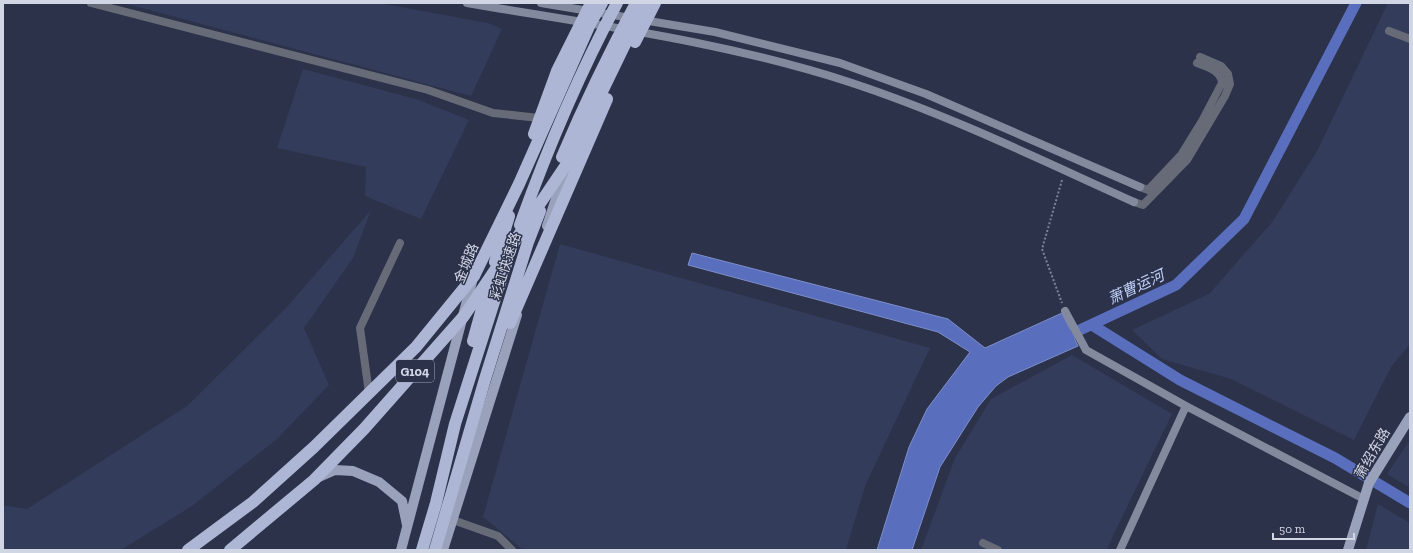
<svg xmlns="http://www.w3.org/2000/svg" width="1413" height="553" viewBox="0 0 1413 553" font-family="'Zilla Slab','Noto Sans SC',serif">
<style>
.built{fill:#333c5a}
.water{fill:#596fbe;stroke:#7d8eca}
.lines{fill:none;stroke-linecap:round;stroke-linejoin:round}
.canal{stroke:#596fbe;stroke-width:11}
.path{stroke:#7d8396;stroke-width:2;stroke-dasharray:2 2;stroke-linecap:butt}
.street{stroke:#676b77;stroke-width:8}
.secondary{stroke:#838a9d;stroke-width:8}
.primary{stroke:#99a2ba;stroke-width:10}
.highway{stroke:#adb7d5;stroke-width:12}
.labels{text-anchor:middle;stroke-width:3;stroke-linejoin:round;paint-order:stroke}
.shield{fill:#2b324a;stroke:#9fa5b6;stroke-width:1}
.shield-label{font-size:13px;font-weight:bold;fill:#d1d6e5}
.street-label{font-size:14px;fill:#d1d6e5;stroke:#2b324a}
.water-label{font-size:15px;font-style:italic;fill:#c0cff9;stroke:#2b324a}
</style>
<rect width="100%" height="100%" fill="#2b324a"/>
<!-- built -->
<path class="built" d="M123,3H379L488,23L502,29L471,96Z
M1388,3H1410V344L1391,367L1354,440L1231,379L1162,359L1132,330L1209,294L1273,221L1317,151Z
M303,69L416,99L469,120L421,219L365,196L366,167L277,148Z
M371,210L353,258L304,328L329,385L277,439L192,506L121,550H3V505L27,509L187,406L286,308Z
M560,244L930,348L865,486L846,550H528L521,548L483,517Z
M1072,355L1172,414L1113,536L1107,550H921L955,458L991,399Z
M1410,440V488L1387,474Z
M1378,504L1410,523V550H1366Z"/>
<!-- water -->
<path class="water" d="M692,253L948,319L985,348L1062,313L1078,346L1008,377L996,386L978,407L940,467L912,550H877L909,447L927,409L970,352L938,332L688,265Z"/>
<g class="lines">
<!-- canal -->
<path class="canal" d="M1092,325L1180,380L1335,458L1410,503
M1067,336L1176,285L1244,219L1356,3"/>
<!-- path -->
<path class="path" d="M1062,180L1042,249L1062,303"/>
<!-- street -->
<path class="street" d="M91,3L428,90L493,113L539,118
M1389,31L1410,39
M1140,187L1148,190L1181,155L1202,121L1222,83C1221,70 1207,67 1197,63
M1134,202L1143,205L1187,160L1225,96L1230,84L1228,74L1221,66L1200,57
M369,393L360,328L400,243
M453,520L498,536L512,550
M983,543L998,550"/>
<!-- secondary -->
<path class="secondary" d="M467,3C596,25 727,42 852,83C949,115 1041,160 1134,202
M541,3L715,32L840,63L926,94L1140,187
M1065,311L1086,350L1186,406L1364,499
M1120,550L1186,406"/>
<!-- primary -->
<path class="primary" d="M547,226L565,171
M319,477L335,470L353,471L379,482L402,501L407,525
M401,550L473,278
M443,550L517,315
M1348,550L1369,483L1410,417"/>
<!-- highway -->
<path class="highway" d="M635,42L655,3
M534,134L557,71L591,3
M562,157C584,105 609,53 636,3
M520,225C547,150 579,74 617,3
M495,262L509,216
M510,323L607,99
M473,341L488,287
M188,550L253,502L314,447L416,347L474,276L519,184L590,24L602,3
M230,550L314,480L364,429L464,316L568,162L645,3
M422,550L436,503L455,424L508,258
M435,550L485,379L528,242L540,211"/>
</g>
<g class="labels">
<!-- shield labels -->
<rect class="shield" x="396" y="360" width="38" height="22" rx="3"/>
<g class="shield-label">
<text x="415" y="376">G104</text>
</g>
<!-- street labels -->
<g class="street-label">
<text transform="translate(466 263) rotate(-68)" y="5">金城路</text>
<text transform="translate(505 266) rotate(-72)" y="5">彩虹快速路</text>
<text transform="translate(1372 453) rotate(-60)" y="5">萧绍东路</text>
</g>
<!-- water labels -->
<g class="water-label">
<text transform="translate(1136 287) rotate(-25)" y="5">萧曹运河</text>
</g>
</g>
<!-- border -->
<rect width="1413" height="553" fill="none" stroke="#d1d6e5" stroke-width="8"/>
<!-- scale -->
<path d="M1273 533v6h81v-6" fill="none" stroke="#d1d6e5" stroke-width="2"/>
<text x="1279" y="533" font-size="12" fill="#d1d6e5" stroke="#2b324a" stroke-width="3" paint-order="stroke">50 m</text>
</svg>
